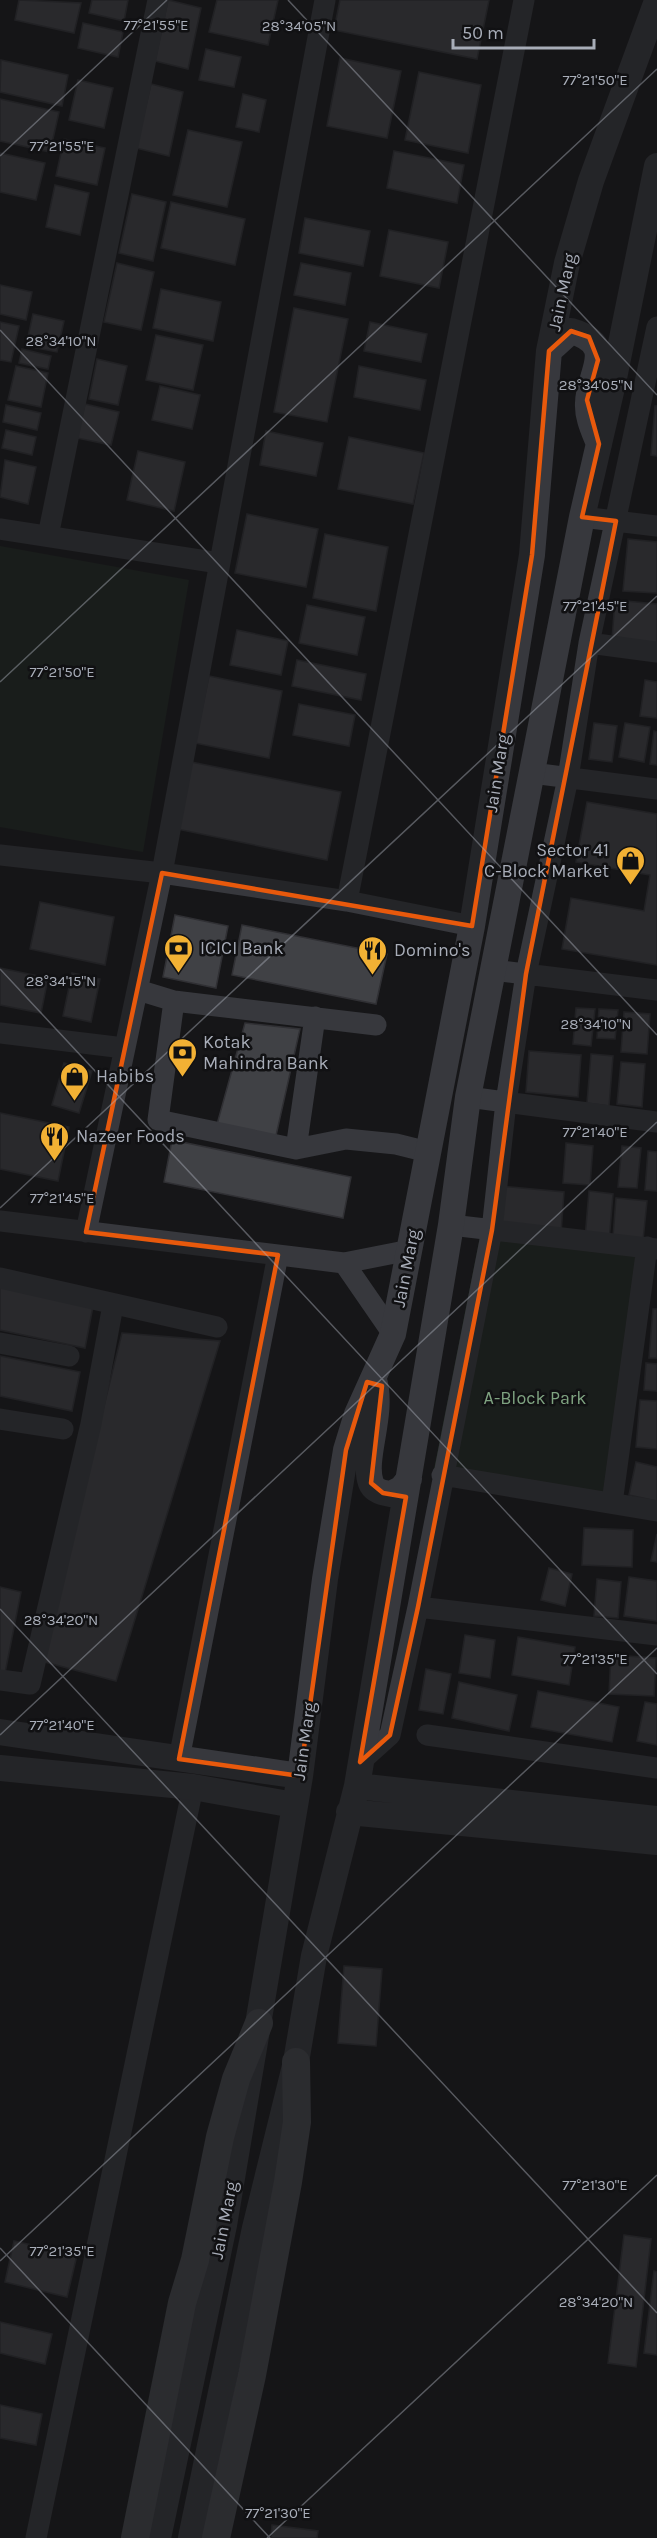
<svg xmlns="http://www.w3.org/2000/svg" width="657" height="2538" viewBox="0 0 657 2538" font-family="Karla,sans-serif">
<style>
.green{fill:#1e261f}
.building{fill:#404145;stroke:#303034;stroke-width:1.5}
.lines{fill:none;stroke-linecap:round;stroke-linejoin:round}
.minor{stroke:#37383d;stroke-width:21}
.tertiary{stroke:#37383d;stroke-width:26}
.secondary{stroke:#45474d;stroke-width:28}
.marked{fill:none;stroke:#e8590c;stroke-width:4.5;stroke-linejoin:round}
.ticks{fill:none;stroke:#a8adb8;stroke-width:1.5;stroke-opacity:0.45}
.labels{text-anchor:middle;stroke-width:5;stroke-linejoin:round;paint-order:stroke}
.street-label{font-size:18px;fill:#a8adb8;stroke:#111113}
.poi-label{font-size:18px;fill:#a8adb8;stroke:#111113;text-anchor:start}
.park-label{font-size:18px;fill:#7fa381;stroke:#111113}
.ticks-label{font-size:15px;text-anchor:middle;fill:#a8adb8;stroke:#111113;stroke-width:5;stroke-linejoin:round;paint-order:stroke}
</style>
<rect width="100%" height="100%" fill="#161618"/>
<!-- green -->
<path class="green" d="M0,546L189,580L143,852L0,827Z
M480,1236L642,1252L608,1496L434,1469Z"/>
<!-- building -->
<path class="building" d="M19,0L81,3L74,33L15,20Z
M92,0H128L124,21L89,13Z
M168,0L201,8L188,69L155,61Z
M217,0H278L268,45L209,32Z
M340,0H489L477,59L334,30Z
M83,23L123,32L118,57L78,48Z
M206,49L241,57L234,87L199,80Z
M340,58L401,71L387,138L327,126Z
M1,60L68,75L62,106L0,92Z
M419,72L481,85L468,153L405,140Z
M78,80L113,88L104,128L69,120Z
M151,84L183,92L169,156L136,148Z
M243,94L266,100L259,132L236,127Z
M0,99L59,112L50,152L0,141Z
M188,130L242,142L227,207L173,195Z
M64,139L105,148L97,185L56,176Z
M394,151L464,165L457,203L387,188Z
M0,153L45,163L36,200L0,192Z
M55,185L89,193L80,235L46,227Z
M132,194L166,202L153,261L119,253Z
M171,202L245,219L235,265L161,248Z
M305,218L370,231L363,266L299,253Z
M389,230L448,242L439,288L380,276Z
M117,263L154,272L141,330L104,322Z
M301,263L351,273L345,305L294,295Z
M0,285L32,292L26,320L0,314Z
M161,289L221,302L213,341L153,328Z
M294,308L348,319L327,422L274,412Z
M33,314L64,321L57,352L26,346Z
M0,322L19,326L11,362L0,360Z
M370,322L427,334L421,362L364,351Z
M156,335L203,345L193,390L146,380Z
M22,349L51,356L48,369L19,363Z
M97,359L127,366L118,405L89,399Z
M16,366L48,373L41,407L8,400Z
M359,366L426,380L420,410L354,397Z
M160,386L200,395L192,429L152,420Z
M85,404L119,412L111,445L77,438Z
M6,405L41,413L37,430L3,422Z
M655,406H657V456L651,455Z
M6,430L36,437L32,455L2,448Z
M266,431L323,443L316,476L260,465Z
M349,437L424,453L413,504L338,489Z
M138,451L185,462L174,511L127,500Z
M5,460L36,467L28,504L0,497Z
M247,514L318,529L306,587L235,573Z
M325,534L388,547L376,611L313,598Z
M628,539L657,542V593L623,591Z
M615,600L657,604V644L612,640Z
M307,605L365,617L357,655L299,643Z
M237,630L288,641L281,675L230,665Z
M297,660L366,674L361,700L292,686Z
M209,676L282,691L269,758L195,743Z
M645,680L657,682V718L640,716Z
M299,704L355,715L349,746L293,735Z
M594,723L617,726L612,762L589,759Z
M625,723L650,727L644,762L619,757Z
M654,731L657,732V765L650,764Z
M191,762L341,792L327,860L177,829Z
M587,802L657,814V965L562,949L571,898L644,911L650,875L576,862Z
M40,902L114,917L105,965L30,949Z
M175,915L228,926L216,988L163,977Z
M242,925L387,954L376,1004L232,975Z
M0,968L48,978L41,1013L0,1005Z
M72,973L100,979L91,1022L63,1016Z
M576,1008L595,1009L591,1046L573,1044Z
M599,1009L618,1010L615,1039L597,1038Z
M624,1012L650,1014L647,1054L621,1052Z
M245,1023L300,1029L275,1140L216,1128Z
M529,1051L581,1055L578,1097L526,1092Z
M591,1054L613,1056L609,1106L587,1103Z
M621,1062L645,1064L642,1107L617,1104Z
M64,1063L92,1071L79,1113L52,1105Z
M0,1113L69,1127L58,1181L0,1169Z
M172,1140L351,1177L343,1218L164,1182Z
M566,1143L593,1146L590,1185L563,1183Z
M622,1146L641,1148L637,1188L618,1187Z
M648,1151L657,1152V1191L645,1190Z
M500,1186L564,1192L561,1233L496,1227Z
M589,1191L613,1194L609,1241L585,1239Z
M616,1198L647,1201L643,1240L613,1237Z
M0,1287L93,1306L85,1348L0,1330Z
M653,1309H657V1358H649Z
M122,1333L220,1341L116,1681L41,1661Z
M0,1356L80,1372L72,1411L0,1396Z
M646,1363L657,1364V1391L644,1390Z
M640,1400L657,1401V1449L636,1447Z
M636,1462L657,1467V1501L629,1495Z
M584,1528L633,1530L632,1567L582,1565Z
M657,1534V1562L651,1561Z
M549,1568L572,1574L565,1606L541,1600Z
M629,1577L657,1581V1621L624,1616Z
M597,1579L621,1582L618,1618L594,1616Z
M0,1587L21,1592L5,1673L0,1672Z
M465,1635L495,1640L490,1678L459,1673Z
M518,1637L575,1647L569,1685L512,1675Z
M611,1655L656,1658L654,1696L609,1694Z
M426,1669L451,1674L443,1714L419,1710Z
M459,1682L517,1695L509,1731L452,1718Z
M538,1691L619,1707L612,1742L531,1727Z
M645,1702L657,1704V1745L637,1741Z
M344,1966L382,1969L376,2046L338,2043Z
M624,2235L651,2239L636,2367L608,2363Z
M14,2241L77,2255L67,2297L5,2282Z
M654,2271L657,2272V2355L644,2353Z
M0,2322L52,2334L45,2364L0,2353Z
M0,2405L42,2414L36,2445L0,2438Z
M272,2525L318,2531L317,2538H271Z"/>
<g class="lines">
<!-- minor -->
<path class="minor" d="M582,517L657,526
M0,529L219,563
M48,536L158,0
M589,643L657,652
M532,773L657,789
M0,855L162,873L347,901L472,926
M347,901L524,0
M493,970L657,990
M138,990L174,1001L376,1025
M174,1001L158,1120L296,1149
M315,1017L296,1149L346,1139L396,1144L428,1152
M0,1033L124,1048
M468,1097L657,1122
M0,1221L344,1263L410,1250
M451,1225L657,1249
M86,1232L162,873L325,0
M344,1263L393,1334
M0,1278L217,1327
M0,1343L69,1356
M0,1419L63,1429
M442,1475L657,1511
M612,1503L647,1247
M418,1607L657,1635
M0,1680L30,1684L91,1424L113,1305
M427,1735L657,1768
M179,1759L278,1255
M360,1762L390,1735L418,1607L492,1230L506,1102L526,974L568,778L589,643L657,327
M36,2538L193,1787"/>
<!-- tertiary -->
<path class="tertiary" d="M549,351L571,331C619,345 588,373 588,403C587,417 594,431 599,444
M374,1380C384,1414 362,1459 371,1483C374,1491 383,1493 391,1494L401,1489L409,1479
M0,1732L300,1776
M0,1768L193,1787L294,1805
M357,1786L657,1819
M349,1812L657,1842
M158,2538L224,2225L300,1776L325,1579L346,1450L357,1414L393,1334L472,926L532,555L549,351L567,263L591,181L657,1
M191,2538L255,2228L296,2062L314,1956L357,1786L451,1225L468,1097L582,517L613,383L657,166"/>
<!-- secondary -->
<path class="secondary" d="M135,2538L182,2303L195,2260L220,2137L236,2079L259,2023
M216,2538L252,2375L288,2182L297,2122L296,2062"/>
</g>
<!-- marked area -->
<path d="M0 0H657V2538H0ZM571,331L589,337L598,360L587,400L599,444L582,517L616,521L526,974L492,1230L418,1607L390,1735L360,1762L406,1497L383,1493L371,1483L382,1386L367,1382L346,1450L300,1776L179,1759L278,1255L86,1232L162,873L472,926L532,555L549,351Z" fill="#161618" fill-opacity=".55" fill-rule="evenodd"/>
<path class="marked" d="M571,331L589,337L598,360L587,400L599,444L582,517L616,521L526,974L492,1230L418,1607L390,1735L360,1762L406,1497L383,1493L371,1483L382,1386L367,1382L346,1450L300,1776L179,1759L278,1255L86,1232L162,873L472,926L532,555L549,351Z"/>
<!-- ticks -->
<path class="ticks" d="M288,0L657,395M0,156L167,0M0,330L657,1035M0,682L657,69M0,969L657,1674M0,1208L657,596M0,1609L657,2313M0,1735L657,1122M0,2248L270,2538M0,2261L657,1648M267,2538L657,2175"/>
<!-- icons -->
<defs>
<symbol id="shop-pin" viewBox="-11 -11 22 30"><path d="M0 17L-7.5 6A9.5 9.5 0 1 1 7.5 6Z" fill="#f2b134" stroke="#111113"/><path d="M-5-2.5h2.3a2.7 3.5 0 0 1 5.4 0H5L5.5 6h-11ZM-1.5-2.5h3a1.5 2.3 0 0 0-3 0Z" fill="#111"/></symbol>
<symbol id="bank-pin" viewBox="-11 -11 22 30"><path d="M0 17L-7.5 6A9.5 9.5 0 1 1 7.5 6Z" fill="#f2b134" stroke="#111113"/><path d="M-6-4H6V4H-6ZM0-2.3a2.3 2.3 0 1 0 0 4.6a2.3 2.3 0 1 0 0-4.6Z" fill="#111"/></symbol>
<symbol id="restaurant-pin" viewBox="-11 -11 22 30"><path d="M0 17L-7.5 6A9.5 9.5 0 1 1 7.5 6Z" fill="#f2b134" stroke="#111113"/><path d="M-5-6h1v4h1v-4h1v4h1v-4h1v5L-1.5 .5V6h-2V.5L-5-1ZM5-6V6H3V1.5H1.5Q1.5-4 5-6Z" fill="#111"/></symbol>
</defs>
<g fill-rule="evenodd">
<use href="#shop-pin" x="614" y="844" width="33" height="45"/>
<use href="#bank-pin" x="162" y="932" width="33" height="45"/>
<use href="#restaurant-pin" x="356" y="934" width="33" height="45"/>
<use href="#bank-pin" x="166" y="1036" width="33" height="45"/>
<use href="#shop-pin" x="58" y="1060" width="33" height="45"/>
<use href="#restaurant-pin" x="38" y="1120" width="33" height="45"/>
</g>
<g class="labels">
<!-- street labels -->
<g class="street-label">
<text transform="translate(562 292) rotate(-78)" y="6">Jain Marg</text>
<text transform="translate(497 773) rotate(-81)" y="6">Jain Marg</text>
<text transform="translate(406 1268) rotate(-79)" y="6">Jain Marg</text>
<text transform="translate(304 1741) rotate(-82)" y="6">Jain Marg</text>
<text transform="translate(224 2220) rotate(-79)" y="6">Jain Marg</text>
</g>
<!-- poi labels -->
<g class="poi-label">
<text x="609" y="856" text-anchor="end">Sector 41<tspan x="609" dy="21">C-Block Market</tspan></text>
<text x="200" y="954">ICICI Bank</text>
<text x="394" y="956">Domino's</text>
<text x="203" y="1048">Kotak<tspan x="203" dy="21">Mahindra Bank</tspan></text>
<text x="96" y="1082">Habibs</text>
<text x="76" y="1142">Nazeer Foods</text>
</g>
<!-- park labels -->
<g class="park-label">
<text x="535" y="1404">A-Block Park</text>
</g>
</g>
<g class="ticks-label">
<text x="156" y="30">77°21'55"E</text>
<text x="299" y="31">28°34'05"N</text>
<text x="595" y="85">77°21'50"E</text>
<text x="62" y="151">77°21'55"E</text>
<text x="61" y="346">28°34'10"N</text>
<text x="596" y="390">28°34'05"N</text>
<text x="595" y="611">77°21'45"E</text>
<text x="62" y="677">77°21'50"E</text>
<text x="61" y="986">28°34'15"N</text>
<text x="596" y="1029">28°34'10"N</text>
<text x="595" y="1137">77°21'40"E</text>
<text x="62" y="1203">77°21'45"E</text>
<text x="61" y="1625">28°34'20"N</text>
<text x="595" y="1664">77°21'35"E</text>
<text x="62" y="1730">77°21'40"E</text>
<text x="595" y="2190">77°21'30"E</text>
<text x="62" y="2256">77°21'35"E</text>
<text x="596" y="2307">28°34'20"N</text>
<text x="278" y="2518">77°21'30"E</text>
</g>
<!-- scale -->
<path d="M453 39v9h141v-9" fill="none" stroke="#a8adb8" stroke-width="3"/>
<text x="462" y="39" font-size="18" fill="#a8adb8" stroke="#111113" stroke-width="4.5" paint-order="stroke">50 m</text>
</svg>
